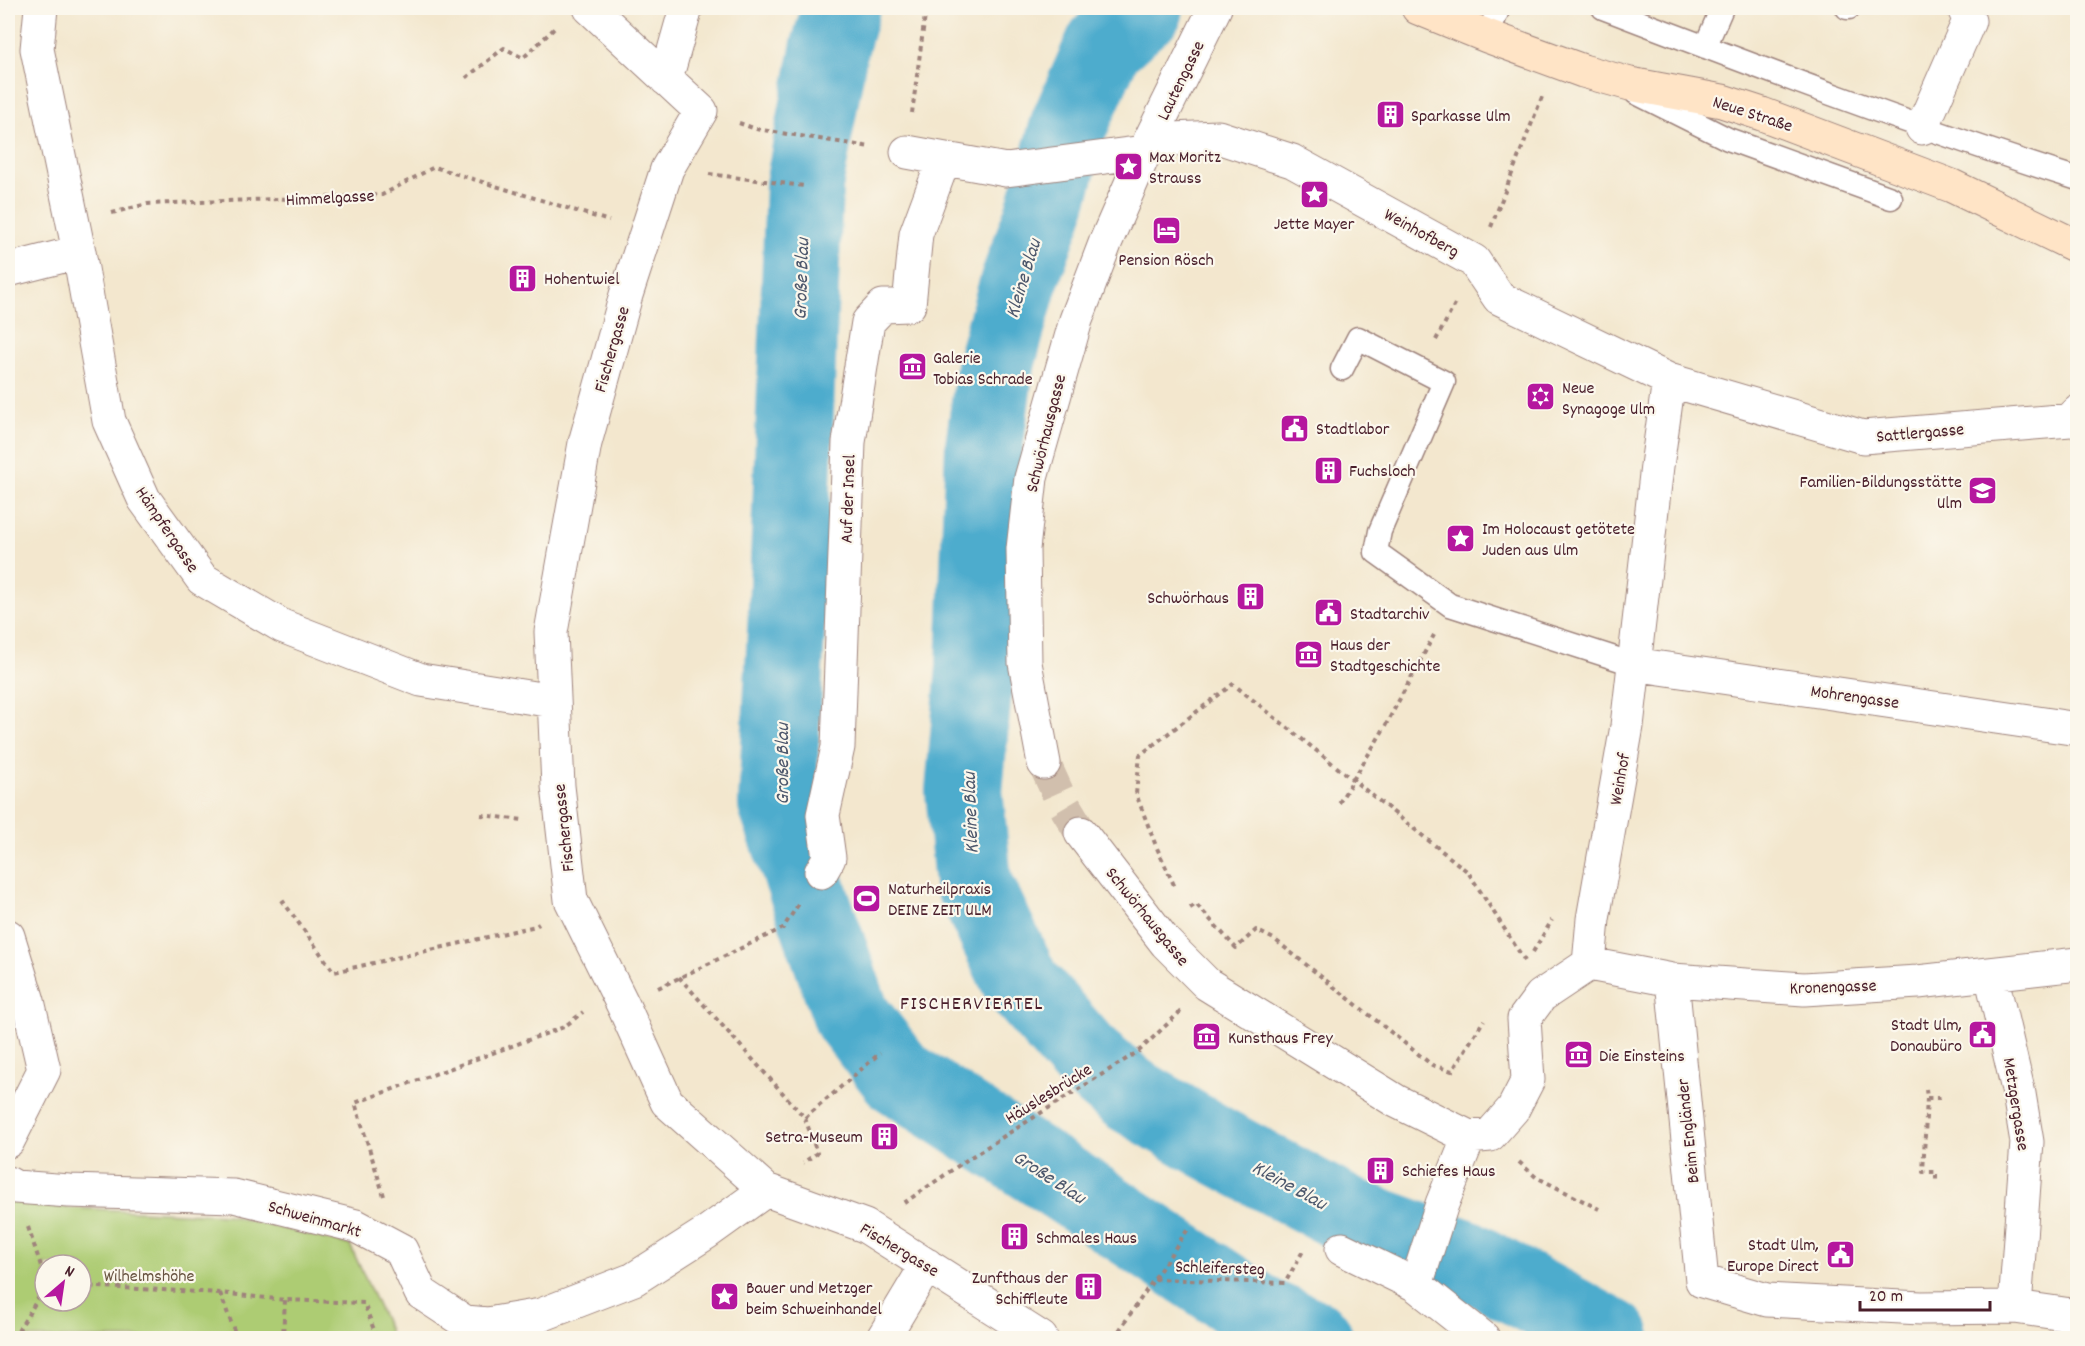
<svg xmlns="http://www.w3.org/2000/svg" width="2085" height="1346" viewBox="0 0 2085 1346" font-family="Dekko,sans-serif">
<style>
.green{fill:#adcc73;stroke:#7c764f;stroke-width:1.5;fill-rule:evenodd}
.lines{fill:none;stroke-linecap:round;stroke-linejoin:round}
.river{stroke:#4eaccd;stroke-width:78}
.street-tunnel{stroke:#d1bfad;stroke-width:33;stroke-dasharray:33 16;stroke-linecap:butt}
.lane-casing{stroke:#9e837c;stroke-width:25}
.street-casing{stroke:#9e837c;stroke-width:35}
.secondary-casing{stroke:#9e837c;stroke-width:35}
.path{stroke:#9e837c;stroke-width:4;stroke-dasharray:4.5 4.5;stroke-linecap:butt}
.lane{stroke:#fff;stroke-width:22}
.street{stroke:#fff;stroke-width:33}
.secondary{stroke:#ffe4c6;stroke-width:33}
.labels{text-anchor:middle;stroke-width:4.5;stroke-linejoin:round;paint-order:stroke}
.street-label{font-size:18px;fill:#4a1f2b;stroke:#fbf7ec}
.poi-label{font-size:18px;fill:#4a1f2b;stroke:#fbf7ec;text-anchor:start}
.park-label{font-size:18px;fill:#685341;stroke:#fbf7ec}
.water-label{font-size:20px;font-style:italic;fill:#4c576c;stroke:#fbf7ec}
.neighbourhood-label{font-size:20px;letter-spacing:1.5px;fill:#4a1f2b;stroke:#fbf7ec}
</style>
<rect width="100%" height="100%" fill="#fbf7ec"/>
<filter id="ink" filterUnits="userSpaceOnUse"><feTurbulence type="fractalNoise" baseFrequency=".0167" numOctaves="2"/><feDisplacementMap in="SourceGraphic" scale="12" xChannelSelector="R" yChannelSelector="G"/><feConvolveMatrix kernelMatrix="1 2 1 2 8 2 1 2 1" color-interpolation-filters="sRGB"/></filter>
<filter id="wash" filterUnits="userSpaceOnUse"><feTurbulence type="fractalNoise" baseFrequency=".008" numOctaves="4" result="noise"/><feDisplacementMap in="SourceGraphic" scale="24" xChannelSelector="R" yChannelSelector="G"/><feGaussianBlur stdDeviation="1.35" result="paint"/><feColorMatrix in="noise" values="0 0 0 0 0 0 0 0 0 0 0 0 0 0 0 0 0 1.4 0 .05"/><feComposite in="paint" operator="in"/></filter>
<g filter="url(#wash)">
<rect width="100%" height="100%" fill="#f3e7ce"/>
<!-- green -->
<path class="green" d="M8,1201L71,1208L227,1215L350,1245L388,1328L391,1338H8ZM45,1265H81V1301H45Z"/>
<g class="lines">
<!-- river -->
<path class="river" d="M841,8L829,50L804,186L787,611L777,804L852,1017L898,1076L1054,1177L1263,1316L1314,1338
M1145,8L1104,45L1069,125L1043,216L1019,281L995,367L984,447L975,668L964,791L973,882L1021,983L1088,1060L1129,1094L1213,1143L1346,1215L1465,1258L1612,1338"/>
</g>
</g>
<g filter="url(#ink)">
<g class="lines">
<!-- street-tunnel -->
<path class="street-tunnel" d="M1044,763L1060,798L1081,833"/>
<defs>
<path id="lane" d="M1603,8C1760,68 1917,128 2078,179
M1847,8H1849
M1487,36L1499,8
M1705,47L1722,8
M1636,93L1728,139L1891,198
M1342,369L1358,338L1444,382L1380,531L1376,552L1450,605L1633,664"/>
<path id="street" d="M41,8L37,49L79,252L109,421L144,499L202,579L282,626L421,680L553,701
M590,8L701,111L667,169L626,295L585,443L551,632L558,786L571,900L623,1005L667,1102L766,1190L865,1226L1041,1338
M666,79L686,8
M1922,128L1969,21L1964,8
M1150,140L1218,137L1292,161L1474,261L1499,298L1669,380L1863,437L2070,420L2078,412
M907,152L1006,170L1144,152
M8,270L79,252
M1633,664L2078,729
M1044,763L1025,663L1023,549L1031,478L1076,320L1106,241L1150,140L1215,8
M1081,833L1166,943L1207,984L1396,1101L1469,1137L1490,1135L1513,1109L1528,1080L1524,1019L1541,996L1589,964
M821,872L829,858L823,815L838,747L849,442L868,322L883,306L909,305L916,234L944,159
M8,936L28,1001L44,1070L8,1141
M1589,964L1593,919L1627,726L1657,466L1669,380
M1589,964L1672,980L1804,989L1918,982L2078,964
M1991,974L2019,1094L2027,1142L2015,1307
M1672,980L1702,1281L1767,1300L1921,1308L2015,1307L2078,1316
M8,1183L15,1187L69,1191L234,1196L356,1226L401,1250L421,1293L465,1322L488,1324L541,1315L634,1279L706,1233L766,1190
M1342,1249L1416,1285L1483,1338
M1416,1285L1442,1204L1469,1137
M883,1338L927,1265"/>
<path id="secondary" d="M1418,8L1487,36L1583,71L1630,84L1722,101L1762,114L1952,186L2078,247"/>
</defs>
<!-- lane casing -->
<use href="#lane" class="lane-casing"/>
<!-- street casing -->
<use href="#street" class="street-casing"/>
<!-- secondary casing -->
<use href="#secondary" class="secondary-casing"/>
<!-- path -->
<path class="path" d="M466,78L504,48L523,58L556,27
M912,113L926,8
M739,123L756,129L870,147
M709,174L804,186
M112,213L147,204L382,195L434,167L609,221
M1491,227L1542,97
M1436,340L1455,304
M1339,803L1382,732L1434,635
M481,815L523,820
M1174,885L1156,846L1136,794L1140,755L1233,684L1468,872L1525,961
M282,900L334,972L536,926L539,924
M1190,908L1196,904L1236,948L1256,930L1274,939L1432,1065L1452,1071L1484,1020
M1533,952L1552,920
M679,977L805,1118L817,1153L803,1163
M658,988L783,928L800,902
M1926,1089L1927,1098H1942
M1927,1098L1923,1172H1936V1183
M805,1118L880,1053
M1519,1162L1536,1177L1599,1209
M384,1196L355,1103L564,1027L583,1012
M904,1203L971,1157L1139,1051L1181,1011
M28,1227L45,1278
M1154,1279L1285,1283L1303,1251
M81,1286L220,1293L285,1300L364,1303L377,1338
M220,1293L237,1338
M17,1338L15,1336L45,1287
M279,1338L283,1336L285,1300
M1114,1338L1188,1229"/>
<!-- lane -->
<use href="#lane" class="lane"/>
<!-- street -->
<use href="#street" class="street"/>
<!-- secondary -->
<use href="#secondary" class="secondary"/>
</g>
</g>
<!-- icons -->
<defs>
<symbol id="building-square" viewBox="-11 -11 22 22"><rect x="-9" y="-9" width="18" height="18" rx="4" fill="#b5179e" stroke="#fbf7ec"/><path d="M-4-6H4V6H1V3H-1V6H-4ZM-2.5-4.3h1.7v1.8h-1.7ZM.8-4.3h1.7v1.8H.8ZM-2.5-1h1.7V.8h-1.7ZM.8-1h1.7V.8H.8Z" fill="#fff"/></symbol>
<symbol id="sight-square" viewBox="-11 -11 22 22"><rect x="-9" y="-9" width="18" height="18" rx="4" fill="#b5179e" stroke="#fbf7ec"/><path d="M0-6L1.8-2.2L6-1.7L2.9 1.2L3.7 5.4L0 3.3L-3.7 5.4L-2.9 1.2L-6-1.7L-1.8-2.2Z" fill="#fff"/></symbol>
<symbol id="hotel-square" viewBox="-11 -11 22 22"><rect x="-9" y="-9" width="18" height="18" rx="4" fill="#b5179e" stroke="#fbf7ec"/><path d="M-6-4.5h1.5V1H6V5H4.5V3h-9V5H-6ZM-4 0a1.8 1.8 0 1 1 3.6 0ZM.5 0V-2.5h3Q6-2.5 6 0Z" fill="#fff"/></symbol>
<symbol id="museum-square" viewBox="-11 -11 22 22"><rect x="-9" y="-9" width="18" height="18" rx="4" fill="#b5179e" stroke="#fbf7ec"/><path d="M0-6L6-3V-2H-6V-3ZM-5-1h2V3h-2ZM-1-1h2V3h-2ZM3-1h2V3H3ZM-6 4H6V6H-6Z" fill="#fff"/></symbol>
<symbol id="synagogue-square" viewBox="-11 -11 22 22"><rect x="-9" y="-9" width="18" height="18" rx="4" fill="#b5179e" stroke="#fbf7ec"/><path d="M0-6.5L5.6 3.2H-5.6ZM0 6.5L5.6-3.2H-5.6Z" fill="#fff"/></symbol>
<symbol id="civic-square" viewBox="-11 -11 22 22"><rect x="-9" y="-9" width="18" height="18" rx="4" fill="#b5179e" stroke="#fbf7ec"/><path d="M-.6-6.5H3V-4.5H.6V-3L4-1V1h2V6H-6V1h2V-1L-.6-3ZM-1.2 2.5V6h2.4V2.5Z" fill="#fff"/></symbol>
<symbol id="school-square" viewBox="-11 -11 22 22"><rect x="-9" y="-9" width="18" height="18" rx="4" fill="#b5179e" stroke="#fbf7ec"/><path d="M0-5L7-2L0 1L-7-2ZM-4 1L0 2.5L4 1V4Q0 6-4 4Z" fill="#fff"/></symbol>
<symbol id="stadium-square" viewBox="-11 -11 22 22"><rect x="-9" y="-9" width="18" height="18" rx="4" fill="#b5179e" stroke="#fbf7ec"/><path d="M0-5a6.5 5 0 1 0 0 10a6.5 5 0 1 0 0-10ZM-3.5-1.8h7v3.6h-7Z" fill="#fff"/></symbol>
</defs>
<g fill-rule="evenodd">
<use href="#building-square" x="1374" y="98" width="33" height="33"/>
<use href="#sight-square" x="1112" y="150" width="33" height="33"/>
<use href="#sight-square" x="1298" y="178" width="33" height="33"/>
<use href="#hotel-square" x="1150" y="214" width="33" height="33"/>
<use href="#building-square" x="506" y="262" width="33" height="33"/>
<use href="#museum-square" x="896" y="350" width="33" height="33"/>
<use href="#synagogue-square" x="1524" y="380" width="33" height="33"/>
<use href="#civic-square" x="1278" y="412" width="33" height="33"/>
<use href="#building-square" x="1312" y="454" width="33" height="33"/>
<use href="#school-square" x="1966" y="474" width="33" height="33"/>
<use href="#sight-square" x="1444" y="522" width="33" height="33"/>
<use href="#building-square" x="1234" y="580" width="33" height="33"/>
<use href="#civic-square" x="1312" y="596" width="33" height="33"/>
<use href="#museum-square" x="1292" y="638" width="33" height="33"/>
<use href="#stadium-square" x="850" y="882" width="33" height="33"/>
<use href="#civic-square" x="1966" y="1018" width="33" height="33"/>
<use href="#museum-square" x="1190" y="1020" width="33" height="33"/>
<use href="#museum-square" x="1562" y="1038" width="33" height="33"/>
<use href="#building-square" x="868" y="1120" width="33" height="33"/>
<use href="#building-square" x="1364" y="1154" width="33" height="33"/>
<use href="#building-square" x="998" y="1220" width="33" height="33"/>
<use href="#civic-square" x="1824" y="1238" width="33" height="33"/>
<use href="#building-square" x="1072" y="1270" width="33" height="33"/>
<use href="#sight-square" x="708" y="1280" width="33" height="33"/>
</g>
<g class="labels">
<!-- street labels -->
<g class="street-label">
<text transform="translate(1180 80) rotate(-64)" y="6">Lautengasse</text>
<text transform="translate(1753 113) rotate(18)" y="6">Neue Straße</text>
<text transform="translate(330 197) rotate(-3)" y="6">Himmelgasse</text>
<text transform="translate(1422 232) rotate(29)" y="6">Weinhofberg</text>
<text transform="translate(611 349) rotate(-74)" y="6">Fischergasse</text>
<text transform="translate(1920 432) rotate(-5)" y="6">Sattlergasse</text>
<text transform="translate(1045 433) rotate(-76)" y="6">Schwörhausgasse</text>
<text transform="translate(847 499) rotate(-88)" y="6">Auf der Insel</text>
<text transform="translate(168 529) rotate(56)" y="6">Hämpfergasse</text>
<text transform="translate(1855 696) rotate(8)" y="6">Mohrengasse</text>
<text transform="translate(1619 779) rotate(-80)" y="6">Weinhof</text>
<text transform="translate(563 828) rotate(-96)" y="6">Fischergasse</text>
<text transform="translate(1148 916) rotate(51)" y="6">Schwörhausgasse</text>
<text transform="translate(1833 986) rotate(-2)" y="6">Kronengasse</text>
<text transform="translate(1048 1093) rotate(-32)" y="6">Häuslesbrücke</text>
<text transform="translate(2017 1104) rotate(81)" y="6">Metzgergasse</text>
<text transform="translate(1687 1131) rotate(-96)" y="6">Beim Engländer</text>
<text transform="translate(315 1218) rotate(16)" y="6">Schweinmarkt</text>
<text transform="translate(900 1249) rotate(31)" y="6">Fischergasse</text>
<text transform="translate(1220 1267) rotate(2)" y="6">Schleifersteg</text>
</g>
<!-- poi labels -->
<g class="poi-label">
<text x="1411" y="121">Sparkasse Ulm</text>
<text x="1149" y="162">Max Moritz<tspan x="1149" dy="21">Strauss</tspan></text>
<text x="1314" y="229" text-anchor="middle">Jette Mayer</text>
<text x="1166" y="265" text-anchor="middle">Pension Rösch</text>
<text x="544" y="284">Hohentwiel</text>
<text x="933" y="363">Galerie<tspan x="933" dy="21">Tobias Schrade</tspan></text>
<text x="1562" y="393">Neue<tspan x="1562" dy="21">Synagoge Ulm</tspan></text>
<text x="1316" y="434">Stadtlabor</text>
<text x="1349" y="476">Fuchsloch</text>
<text x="1962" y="487" text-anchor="end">Familien-Bildungsstätte<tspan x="1962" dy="21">Ulm</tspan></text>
<text x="1482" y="534">Im Holocaust getötete<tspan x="1482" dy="21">Juden aus Ulm</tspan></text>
<text x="1229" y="603" text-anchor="end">Schwörhaus</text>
<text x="1350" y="619">Stadtarchiv</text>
<text x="1330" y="650">Haus der<tspan x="1330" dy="21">Stadtgeschichte</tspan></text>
<text x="888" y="894">Naturheilpraxis<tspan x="888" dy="21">DEINE ZEIT ULM</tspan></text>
<text x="1962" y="1030" text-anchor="end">Stadt Ulm,<tspan x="1962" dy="21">Donaubüro</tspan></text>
<text x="1228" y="1043">Kunsthaus Frey</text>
<text x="1599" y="1061">Die Einsteins</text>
<text x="863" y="1142" text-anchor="end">Setra-Museum</text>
<text x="1402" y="1176">Schiefes Haus</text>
<text x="1036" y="1243">Schmales Haus</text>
<text x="1819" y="1250" text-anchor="end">Stadt Ulm,<tspan x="1819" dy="21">Europe Direct</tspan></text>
<text x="1068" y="1283" text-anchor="end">Zunfthaus der<tspan x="1068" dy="21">Schiffleute</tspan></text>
<text x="746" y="1293">Bauer und Metzger<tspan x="746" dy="21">beim Schweinhandel</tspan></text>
</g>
<!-- park labels -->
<g class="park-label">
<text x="149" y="1281">Wilhelmshöhe</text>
</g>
<!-- water labels -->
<g class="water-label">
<text transform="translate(1022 278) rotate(-73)" y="7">Kleine Blau</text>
<text transform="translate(800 279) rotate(-88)" y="7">Große Blau</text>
<text transform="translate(781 764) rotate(-90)" y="7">Große Blau</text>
<text transform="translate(969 813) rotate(-92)" y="7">Kleine Blau</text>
<text transform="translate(1050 1176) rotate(33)" y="7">Große Blau</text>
<text transform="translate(1290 1184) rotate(29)" y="7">Kleine Blau</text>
</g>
<!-- neighbourhood labels -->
<g class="neighbourhood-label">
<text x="972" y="1009">FISCHERVIERTEL</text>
</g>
</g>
<!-- margin -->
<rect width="2085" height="1346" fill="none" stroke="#fbf7ec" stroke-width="30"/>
<!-- north arrow -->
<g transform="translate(63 1283) rotate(29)"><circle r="28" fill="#fbf7ec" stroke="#b4a19f" stroke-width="1.5"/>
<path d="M0-4.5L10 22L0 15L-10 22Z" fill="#b5179e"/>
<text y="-9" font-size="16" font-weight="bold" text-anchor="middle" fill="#4a1f2b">N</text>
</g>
<!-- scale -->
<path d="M1860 1301v9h130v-9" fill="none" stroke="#4a1f2b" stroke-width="3"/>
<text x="1869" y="1301" font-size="18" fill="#4a1f2b" stroke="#fbf7ec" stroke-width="4.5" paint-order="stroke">20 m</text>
</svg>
